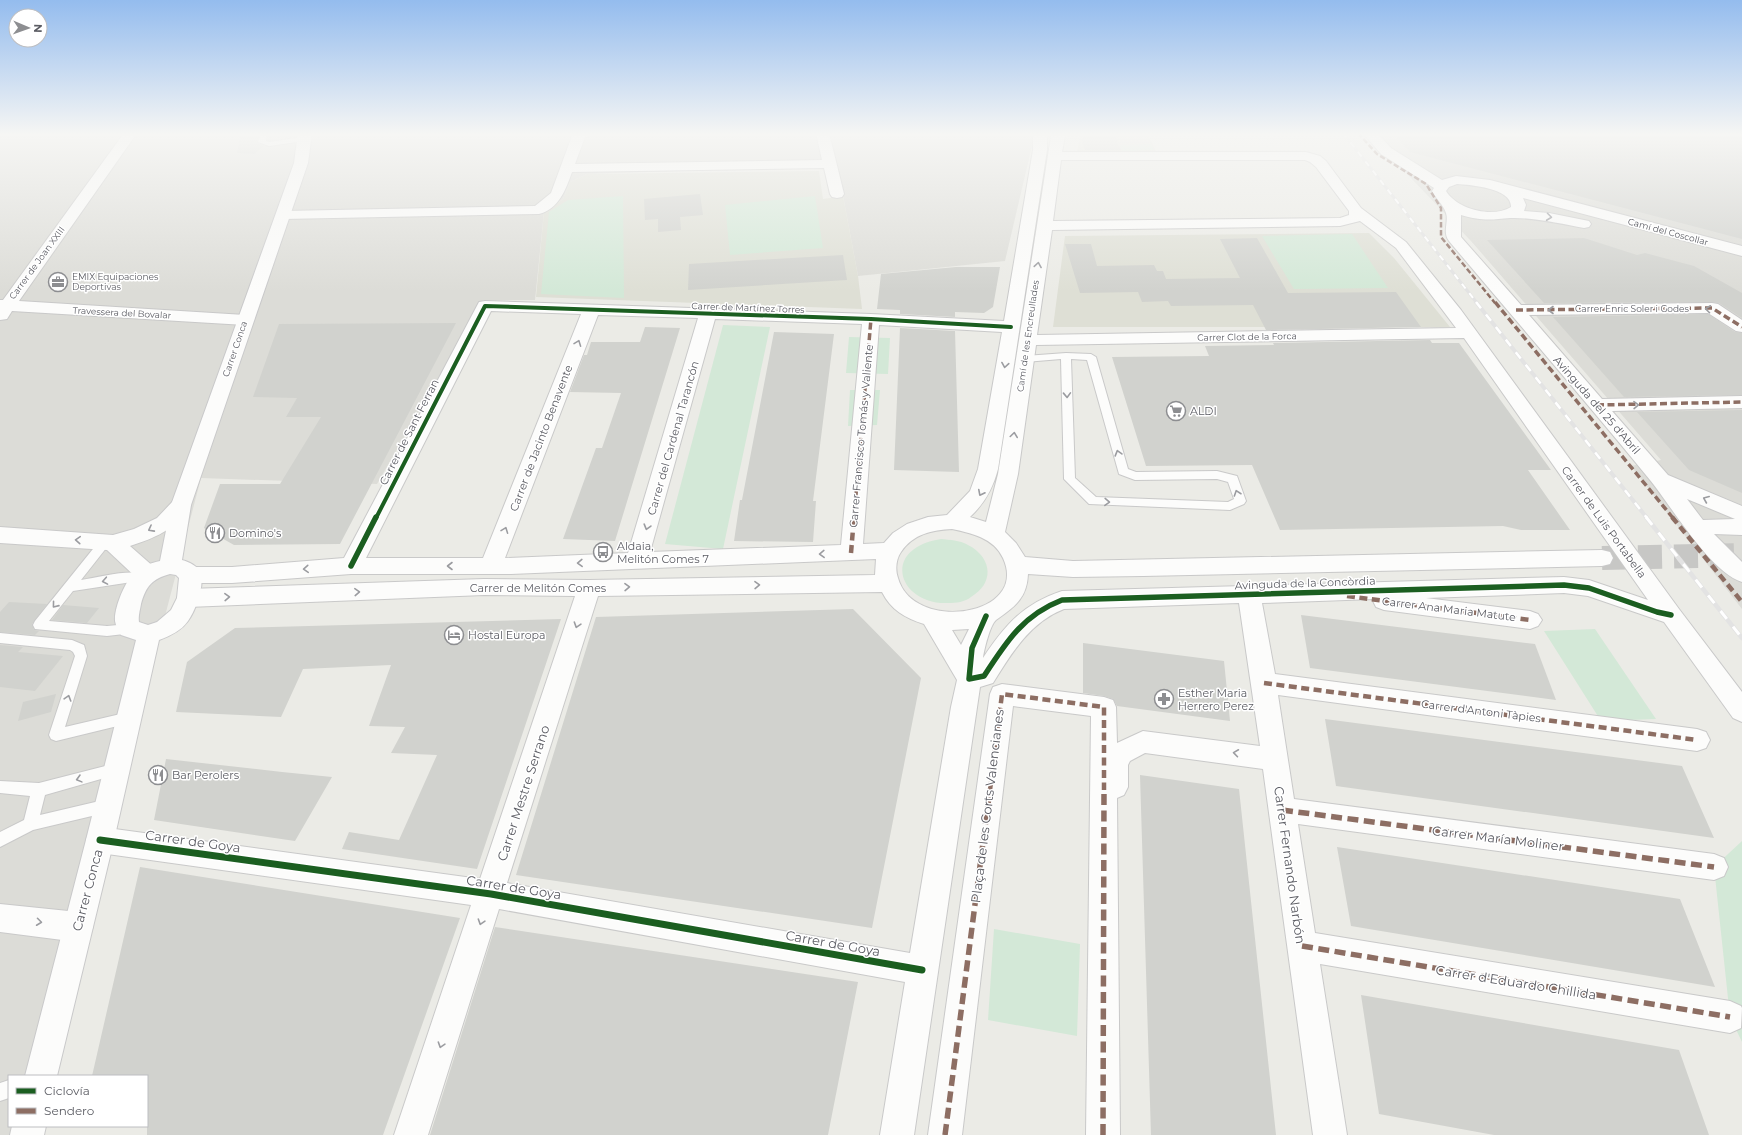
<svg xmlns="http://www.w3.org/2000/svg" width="1742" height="1135" viewBox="0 0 1742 1135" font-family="Montserrat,sans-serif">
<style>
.industrial{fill:#dcdcd7}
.education{fill:#dedfd5}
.green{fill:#d3e8d7}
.building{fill:#d1d2ce}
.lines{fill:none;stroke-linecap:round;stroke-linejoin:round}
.street-tunnel{stroke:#c7c7c5;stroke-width:24;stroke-dasharray:24 12;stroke-linecap:butt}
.lane-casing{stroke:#c9c9c9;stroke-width:2}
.street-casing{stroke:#c9c9c9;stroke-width:2}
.secondary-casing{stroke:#c9c9ca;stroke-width:2}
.lane{fill:#fcfcfb;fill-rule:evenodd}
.street{fill:#fcfcfb;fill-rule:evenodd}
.secondary{fill:#fcfcfb;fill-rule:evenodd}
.rail-far2-casing{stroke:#e3e3e3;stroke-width:3}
.rail-far1-casing{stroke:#e3e3e3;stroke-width:4}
.rail-casing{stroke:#e3e3e3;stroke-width:4.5}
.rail-far2{stroke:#fff;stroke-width:2;stroke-dasharray:6;stroke-linecap:butt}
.rail-far1{stroke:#fff;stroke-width:2.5;stroke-dasharray:8;stroke-linecap:butt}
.rail{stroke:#fff;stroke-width:3;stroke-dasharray:10;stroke-linecap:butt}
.quiet-far3{stroke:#8d6e63;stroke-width:2.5;stroke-dasharray:5.5 2.5;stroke-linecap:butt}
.quiet-far2{stroke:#8d6e63;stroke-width:3.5;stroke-dasharray:7 3.5;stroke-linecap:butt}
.quiet-far1{stroke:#8d6e63;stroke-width:4.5;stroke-dasharray:8 4.5;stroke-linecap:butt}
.quiet{stroke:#8d6e63;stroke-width:5.5;stroke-dasharray:11 5.5;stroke-linecap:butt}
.cycleway-far2-casing{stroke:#fff;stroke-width:6}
.cycleway-far1-casing{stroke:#fff;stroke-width:8}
.cycleway-casing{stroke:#fff;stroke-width:10}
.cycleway-far2{stroke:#1b5e20;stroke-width:4}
.cycleway-far1{stroke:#1b5e20;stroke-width:5.5}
.cycleway{stroke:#1b5e20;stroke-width:7}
.oneway{stroke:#9b9ca0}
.labels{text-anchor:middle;stroke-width:3;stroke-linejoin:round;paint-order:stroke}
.far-street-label{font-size:9px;fill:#5b5c63;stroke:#fff}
.far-poi-label{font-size:9px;fill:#5b5c63;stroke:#fff;text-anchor:start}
.street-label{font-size:11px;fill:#5b5c63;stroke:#fff}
.poi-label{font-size:11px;fill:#5b5c63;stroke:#fff;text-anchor:start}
.near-street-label{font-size:13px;fill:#5b5c63;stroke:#fff}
</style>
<rect width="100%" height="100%" fill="#ebebe6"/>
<!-- industrial -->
<path class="industrial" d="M0,133H1035L1005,261L858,276L843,196L834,166L587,174L570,182L563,199L544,212L535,300H483L377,484L201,478L45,1076H9V1126H31L29,1135H0Z
M1368,133H1742V609L1631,466L1661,460L1471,241Z"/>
<!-- education -->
<path class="education" d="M1081,133H1147L1156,151L1077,152Z
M819,171L823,199L843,196L858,276L862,309L536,297L544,212L563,199L570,182L587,174Z
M1369,233L1394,258L1450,327H1053L1065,236Z"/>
<!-- green -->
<path class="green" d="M1151,144L1154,150L1122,151L1120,145Z
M623,196L624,298L541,294L549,212L568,200Z
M815,196L823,248L730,255L725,205Z
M1352,234L1388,288L1294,289L1262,236Z
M723,325L770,327L723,549L665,544Z
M849,337L890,338L888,374L846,373Z
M850,390H880L877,425L848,426Z
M941,539C950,540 959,540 968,545C992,557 995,583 971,597C965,602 956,603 948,603C899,605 879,549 941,539Z
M1595,629L1656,719L1601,721L1544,631Z
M1742,841V1042L1730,1017L1714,867Z
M994,929L1080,944L1077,1036L988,1020Z"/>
<!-- building -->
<path class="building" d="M241,133H259L257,143L264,146L254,154L237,153Z
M1089,133H1113L1121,150H1085L1081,139Z
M1392,133H1742V239L1410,152Z
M700,194L703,215L680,217L681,230L658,232V219L645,220L644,199Z
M1257,238L1288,293L1396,292L1421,327L1266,330L1253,305L1171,306L1168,301L1142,302L1138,292L1080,293L1065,244H1091L1097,266L1154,265L1157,271H1163L1166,279L1240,278L1220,239Z
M1584,238L1637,255L1645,253L1694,266L1742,293V318L1719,303L1712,302L1544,303L1487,240Z
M843,255L847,280L688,290L689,264Z
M956,267H1000L993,307L984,313L955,312V317L900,314V310L877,309L881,274Z
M1708,314L1735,332L1742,333V395L1624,397L1553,317Z
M456,323L340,544L234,545L204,528L220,484H280L321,417H286L297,398L253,397L279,324Z
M645,327L680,328L615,541L563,539L596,448H602L621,393L570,392L584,355H587L591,342H640Z
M900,328L955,331L959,472L894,470Z
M774,332L834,334L813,501H816L813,542L734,541L740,500H742Z
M1430,340L1432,343H1459L1551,470H1528L1570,530H1521L1503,526L1280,530L1252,465L1146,466L1112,357L1209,356L1205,346L1274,345L1273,343Z
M1742,410V493L1689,470L1637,412Z
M9,602L47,604L32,624L34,630L39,631L35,635L0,632V612Z
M63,605L99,608L87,623L52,620Z
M853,609L921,678L872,928L516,875L596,617Z
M1301,615L1535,644L1556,700L1310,668Z
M561,619L477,869L342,849L349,832L399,840L437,755L391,753L405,727L369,726L391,665L303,669L281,717L176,712L187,662L235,628Z
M1083,643L1224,661L1230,721L1117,706L1113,699L1104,696L1083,693Z
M0,645L23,647L18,652L63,656L35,691L0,687Z
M56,694L51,712L18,721L23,702Z
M1325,719L1682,766L1714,838L1336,786Z
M166,759L282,772L332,777L295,841L154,820Z
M1140,775L1239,789L1276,1135H1151Z
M1337,847L1680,899L1715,987L1351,926Z
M140,867L460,918L383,1135H147V1076H92Z
M495,927L858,982L828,1135H430Z
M1361,995L1679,1050L1709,1135H1494L1379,1114Z"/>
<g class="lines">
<!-- street-tunnel -->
<path class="street-tunnel" d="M1602,558L1742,555"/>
<defs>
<path id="lane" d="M261,133H267L266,141L269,142L304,137L308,139L304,141L269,146L258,142Z
M1066,353L1091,354L1096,357L1128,469L1136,472L1217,471L1237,476L1246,501L1244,504L1230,510L1089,504L1064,479L1061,359L1025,362L1020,359L1025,356ZM1071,359L1087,360L1119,474L1135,480L1217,479L1228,482L1234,499L1228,502L1096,497L1075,478Z
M105,538L109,539L111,542L81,580C99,577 129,569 145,574L147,577L145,580L73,591L49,621L107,626L129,624L133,625L135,629L133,633L107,636L35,629L33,625L35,621L101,539Z
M0,633L72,640L84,645L87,656L65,727L129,712L134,714L136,718L134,722L56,741L51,739L49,735L75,656L73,652L70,650L0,643Z
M117,763L122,765L124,769L122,773L45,795L40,815L108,799L113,801L115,806L113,811L33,830L0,847V832L24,820L30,796L0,793V781L39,783Z
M9,1080V1098L0,1101V1083Z"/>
<path id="street" d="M124,133H137L19,301L245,315L251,316L253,320L251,324L245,325L12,311L7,319L0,320V300H3Z
M573,133H591L589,136L585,137L575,164L822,160L816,133H829L844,194L842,197L837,198L832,197L830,194L824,168L572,172C566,189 559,209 539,214L283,219L278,218L276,215L278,212L283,211L535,206L551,193Z
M1040,133L1045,134L1047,137V150L998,469C993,488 985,503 970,517L986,522L998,474L1051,136L1053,133H1063L1065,136L1062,152H1306L1320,156L1326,161L1361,208L1406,242L1461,310L1679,609L1742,692V722L1733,718L1664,622L1588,596L1564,593L1426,598L1530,611L1538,614L1542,620L1538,626L1530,629L1384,610L1376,607L1373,601L1374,599L1262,603L1275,674L1697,729L1706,732L1710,740L1706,748L1697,751L1278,695L1294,799L1714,854L1724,858L1728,867L1724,876L1714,880L1298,824L1315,933L1730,1001L1741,1006L1742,1008L1741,1028L1730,1033L1320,964L1347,1135H1313L1263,769L1145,753L1130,761L1128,765V787L1124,795L1117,798L1120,1135H1086L1091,716L1013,706L962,1135H928L990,694L993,687L1002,684L1104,697L1113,700L1116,707L1117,743L1143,731L1260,746L1239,603L1064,609C1030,622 1011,654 993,683L980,687L914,1135H880L905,982L499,909L428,1135H394L471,905L100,853L90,849L86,840L90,831L100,827L480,879L575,596L484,595L188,607L180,604L177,598L180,592L188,589L484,579L589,580L875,575L876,559L511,574H351L232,583H190L182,581L179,575L182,569L190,567H232L344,558L479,302L485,301L871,314L1004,321L1033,150V137L1035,134ZM1061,160H1305L1310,162L1316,167L1349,211V215L1340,218L1053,221ZM1360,221L1396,248L1456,328L1037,335L1052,230L1340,226ZM491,311L581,314L483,558H366ZM598,315L698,318L628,553L505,558ZM715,319L862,324L841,545L650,552ZM879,325L1002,332L978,469L970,491L947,515L928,517L907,524L893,533L884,543L863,544ZM1464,338L1648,600L1589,580L1564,577L1062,591C1023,604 1005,625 983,658C984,650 990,625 996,620C1014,607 1027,599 1028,574L1073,577L1143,576L1602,566L1610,564L1613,558L1610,552L1602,550L1073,561L1025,557L1016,543L1005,532L1018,474L1036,345ZM952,529C971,533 994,538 1003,558C1030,617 913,633 898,578C895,570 896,559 901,552C913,534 932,530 952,529ZM882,592C891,610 905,618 924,624L957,680L951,707L910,953L507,883L598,596ZM969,629L961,645L952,630Z
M1363,133H1377L1391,148L1442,180L1456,176L1490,180L1742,246V256L1523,198L1526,205L1524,211L1549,213L1589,221L1591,224L1589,227L1584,228C1562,224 1533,217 1510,218C1490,220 1482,221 1461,215V237L1521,305L1712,303L1718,304L1742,320V332L1736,331L1708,313L1529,315L1602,399L1742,396V408L1612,411L1668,475L1742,506V535L1714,534L1742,562V582C1710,572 1672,507 1650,480C1584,399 1516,321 1449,241C1442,232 1449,222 1446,213C1443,204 1436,199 1432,191L1434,188L1381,154ZM1457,184C1471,185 1512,188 1511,207C1493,218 1458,210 1446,191L1449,187ZM1687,499L1735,519L1703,520Z
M181,498L188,500L191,505C177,529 155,538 130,546L155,568L158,574L155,580L147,582L139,580L107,550L0,543V527L113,535L134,529L157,518L174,500Z
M0,904L78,912L88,917L93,927L88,937L78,942L0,932Z"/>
<path id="secondary" d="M298,133H312L308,163L191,505L182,560C189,562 199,566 201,575C204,588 195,611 188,621C181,631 170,636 159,640L114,840L57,1076H25L86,840L136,640L121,635C118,631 116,626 115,621C114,608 125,581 135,572C142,566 151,563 160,561L171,505L294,163ZM170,574L176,575L179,578L177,598L171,610L157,622L148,625L139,622C138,616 140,610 141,604C146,586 152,579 170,574Z
M12,1126H46L44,1135H10Z"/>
</defs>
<!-- lane casing -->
<use href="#lane" class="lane-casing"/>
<!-- street casing -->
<use href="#street" class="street-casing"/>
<!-- secondary casing -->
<use href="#secondary" class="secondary-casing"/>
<!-- lane -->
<use href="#lane" class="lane"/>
<!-- street -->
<use href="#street" class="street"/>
<!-- secondary -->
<use href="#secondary" class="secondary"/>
<defs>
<path id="rail-far2" d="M1343,133L1477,303"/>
<path id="rail-far1" d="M1476,302L1647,518"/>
<path id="rail" d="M1646,517L1742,638"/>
</defs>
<!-- rail-far2 casing -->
<use href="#rail-far2" class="rail-far2-casing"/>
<!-- rail-far1 casing -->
<use href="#rail-far1" class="rail-far1-casing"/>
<!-- rail casing -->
<use href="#rail" class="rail-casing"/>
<!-- rail-far2 -->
<use href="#rail-far2" class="rail-far2"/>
<!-- rail-far1 -->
<use href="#rail-far1" class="rail-far1"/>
<!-- rail -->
<use href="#rail" class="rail"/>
<!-- quiet-far3 -->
<path class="quiet-far3" d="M1358,133L1377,154L1426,184L1441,208V237L1495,303"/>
<!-- quiet-far2 -->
<path class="quiet-far2" d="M1495,302L1673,518
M1516,310L1712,308L1742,327
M1597,405L1742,402
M854,518L871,319"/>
<!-- quiet-far1 -->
<path class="quiet-far1" d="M1672,517L1742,602
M851,553L854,517
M1347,596L1530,620
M1264,683L1697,740
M990,790L1002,694L1104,707V790"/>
<!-- quiet -->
<path class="quiet" d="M1282,810L1714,867
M1302,946L1730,1017
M945,1135L990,789
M1103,1135L1104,789"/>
<defs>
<path id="cycleway-far2" d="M376,518L485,306L871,319L1011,327"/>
<path id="cycleway-far1" d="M351,566L376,517
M986,616L972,648L969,679L984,676C1006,642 1023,615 1062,600L1564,585L1589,588L1657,612L1671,615"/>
<path id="cycleway" d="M100,840L491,894L922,970"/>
</defs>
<!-- cycleway-far2 casing -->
<use href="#cycleway-far2" class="cycleway-far2-casing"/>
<!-- cycleway-far1 casing -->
<use href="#cycleway-far1" class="cycleway-far1-casing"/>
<!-- cycleway casing -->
<use href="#cycleway" class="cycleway-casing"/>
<!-- cycleway-far2 -->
<use href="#cycleway-far2" class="cycleway-far2"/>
<!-- cycleway-far1 -->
<use href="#cycleway-far1" class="cycleway-far1"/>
<!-- cycleway -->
<use href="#cycleway" class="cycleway"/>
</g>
<!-- one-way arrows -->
<defs><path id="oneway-chevron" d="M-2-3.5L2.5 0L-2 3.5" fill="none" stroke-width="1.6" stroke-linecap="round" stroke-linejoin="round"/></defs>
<g class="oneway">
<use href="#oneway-chevron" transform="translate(1549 217) rotate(7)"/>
<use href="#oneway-chevron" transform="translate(1038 265) rotate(-81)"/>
<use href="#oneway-chevron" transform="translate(1708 309) rotate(-173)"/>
<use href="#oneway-chevron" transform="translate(1551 310) rotate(180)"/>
<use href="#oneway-chevron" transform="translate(578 343) rotate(-69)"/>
<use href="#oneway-chevron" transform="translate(1005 365) rotate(99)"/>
<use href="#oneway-chevron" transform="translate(1067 395) rotate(88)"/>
<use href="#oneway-chevron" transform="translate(1636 405) rotate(-1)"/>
<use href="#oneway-chevron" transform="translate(1014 435) rotate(-82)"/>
<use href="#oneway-chevron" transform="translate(1118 453) rotate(-106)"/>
<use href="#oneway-chevron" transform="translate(981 493) rotate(117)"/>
<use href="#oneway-chevron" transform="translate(1237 493) rotate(-109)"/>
<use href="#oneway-chevron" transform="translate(1706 499) rotate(-157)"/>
<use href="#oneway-chevron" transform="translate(1107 502) rotate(2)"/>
<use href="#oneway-chevron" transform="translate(647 527) rotate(106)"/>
<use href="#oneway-chevron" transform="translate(151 529) rotate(152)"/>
<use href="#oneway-chevron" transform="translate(505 530) rotate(-69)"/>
<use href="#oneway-chevron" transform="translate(78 540) rotate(-176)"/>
<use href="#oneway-chevron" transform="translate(822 554) rotate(178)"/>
<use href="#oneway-chevron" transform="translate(580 563) rotate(178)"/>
<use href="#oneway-chevron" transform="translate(450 566) rotate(180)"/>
<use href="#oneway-chevron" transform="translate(306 569) rotate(176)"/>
<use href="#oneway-chevron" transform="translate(105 581) rotate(170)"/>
<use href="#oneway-chevron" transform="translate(757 585) rotate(-1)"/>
<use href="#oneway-chevron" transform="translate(627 587) rotate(-1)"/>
<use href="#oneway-chevron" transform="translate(357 592) rotate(-3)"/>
<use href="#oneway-chevron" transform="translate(227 597) rotate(-2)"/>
<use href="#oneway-chevron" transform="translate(55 605) rotate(129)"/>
<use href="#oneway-chevron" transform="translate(577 625) rotate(108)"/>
<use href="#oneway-chevron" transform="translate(68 698) rotate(-73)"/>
<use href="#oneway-chevron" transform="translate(1236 753) rotate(-172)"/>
<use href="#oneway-chevron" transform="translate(79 779) rotate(165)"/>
<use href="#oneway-chevron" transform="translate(39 922) rotate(7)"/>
<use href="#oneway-chevron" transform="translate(481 922) rotate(108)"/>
<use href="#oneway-chevron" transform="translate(441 1045) rotate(108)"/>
</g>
<!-- sky -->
<linearGradient id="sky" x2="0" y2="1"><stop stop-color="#94bcee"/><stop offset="0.46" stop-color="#f6f6f4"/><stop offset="1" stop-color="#f6f6f4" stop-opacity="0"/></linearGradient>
<rect width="1742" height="292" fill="url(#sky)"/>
<!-- icons -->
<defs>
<symbol id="office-ring" viewBox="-11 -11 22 22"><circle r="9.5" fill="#fff" stroke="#8d8e91" stroke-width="1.5"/><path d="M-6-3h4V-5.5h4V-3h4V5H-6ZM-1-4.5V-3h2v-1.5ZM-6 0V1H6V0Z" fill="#8d8e91"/></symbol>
<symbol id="supermarket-ring" viewBox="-11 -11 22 22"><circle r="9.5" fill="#fff" stroke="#8d8e91" stroke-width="1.5"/><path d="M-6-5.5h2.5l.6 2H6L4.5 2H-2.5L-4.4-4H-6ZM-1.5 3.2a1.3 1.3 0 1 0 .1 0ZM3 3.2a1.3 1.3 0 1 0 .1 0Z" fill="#8d8e91"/></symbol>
<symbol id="restaurant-ring" viewBox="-11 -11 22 22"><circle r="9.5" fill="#fff" stroke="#8d8e91" stroke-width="1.5"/><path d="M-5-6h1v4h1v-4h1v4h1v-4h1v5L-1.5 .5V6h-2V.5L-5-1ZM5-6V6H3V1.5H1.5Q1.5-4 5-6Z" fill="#8d8e91"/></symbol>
<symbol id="bus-ring" viewBox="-11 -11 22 22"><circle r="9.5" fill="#fff" stroke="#8d8e91" stroke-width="1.5"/><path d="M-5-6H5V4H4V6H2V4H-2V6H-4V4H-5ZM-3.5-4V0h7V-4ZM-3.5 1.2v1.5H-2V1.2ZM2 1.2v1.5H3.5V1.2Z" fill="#8d8e91"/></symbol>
<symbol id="hotel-ring" viewBox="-11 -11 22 22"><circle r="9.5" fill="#fff" stroke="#8d8e91" stroke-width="1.5"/><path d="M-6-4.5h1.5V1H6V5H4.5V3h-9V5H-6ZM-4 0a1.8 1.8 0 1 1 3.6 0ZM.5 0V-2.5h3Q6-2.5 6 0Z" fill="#8d8e91"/></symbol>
<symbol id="pharmacy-ring" viewBox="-11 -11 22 22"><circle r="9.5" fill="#fff" stroke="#8d8e91" stroke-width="1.5"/><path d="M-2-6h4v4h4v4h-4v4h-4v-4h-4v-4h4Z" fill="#8d8e91"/></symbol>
</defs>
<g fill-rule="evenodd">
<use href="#office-ring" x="47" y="271" width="22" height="22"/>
<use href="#supermarket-ring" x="1165" y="400" width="22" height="22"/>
<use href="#restaurant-ring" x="204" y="522" width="22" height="22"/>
<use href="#bus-ring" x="592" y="541" width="22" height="22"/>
<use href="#hotel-ring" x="443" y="624" width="22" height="22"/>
<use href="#pharmacy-ring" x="1153" y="688" width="22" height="22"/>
<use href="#restaurant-ring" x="147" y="764" width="22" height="22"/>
</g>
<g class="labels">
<!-- far-street labels -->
<g class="far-street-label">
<text transform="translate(1668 232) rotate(15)" y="3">Camí del Coscollar</text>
<text transform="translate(37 263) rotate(-54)" y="3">Carrer de Joan XXIII</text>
<text transform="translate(748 308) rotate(2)" y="3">Carrer de Martínez Torres</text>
<text x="1632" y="312">Carrer Enric Soler i Godes</text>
<text transform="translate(122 313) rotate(3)" y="3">Travessera del Bovalar</text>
<text transform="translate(1028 336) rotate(-82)" y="3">Camí de les Encreullades</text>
<text transform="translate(1247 337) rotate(-1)" y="3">Carrer Clot de la Forca</text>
<text transform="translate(235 349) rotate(-71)" y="3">Carrer Conca</text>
</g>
<!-- far-poi labels -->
<g class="far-poi-label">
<text x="72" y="280">EMIX Equipaciones<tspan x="72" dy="10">Deportivas</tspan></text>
</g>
<!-- street labels -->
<g class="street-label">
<text transform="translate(1597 405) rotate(49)" y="4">Avinguda del 25 d'Abril</text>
<text transform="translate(409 432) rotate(-63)" y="4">Carrer de Sant Ferran</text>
<text transform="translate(861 436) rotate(-85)" y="4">Carrer Francisco Tomás y Valiente</text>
<text transform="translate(541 438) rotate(-69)" y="4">Carrer de Jacinto Benavente</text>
<text transform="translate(673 438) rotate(-74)" y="4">Carrer del Cardenal Tarancón</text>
<text transform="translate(1604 522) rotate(54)" y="4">Carrer de Luis Portabella</text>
<text transform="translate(1305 583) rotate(-2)" y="4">Avinguda de la Concòrdia</text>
<text x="538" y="592">Carrer de Melitón Comes</text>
<text transform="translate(1449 609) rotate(7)" y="4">Carrer Ana Maria Matute</text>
<text transform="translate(1481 711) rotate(7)" y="4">Carrer d'Antoni Tàpies</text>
</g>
<!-- poi labels -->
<g class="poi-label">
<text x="1190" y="415">ALDI</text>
<text x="229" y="537">Domino's</text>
<text x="617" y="550">Aldaia,<tspan x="617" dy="13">Melitón Comes 7</tspan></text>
<text x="468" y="639">Hostal Europa</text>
<text x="1178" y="697">Esther Maria<tspan x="1178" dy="13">Herrero Perez</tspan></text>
<text x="172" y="779">Bar Perolers</text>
</g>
<!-- near-street labels -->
<g class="near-street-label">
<text transform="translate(523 793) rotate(-72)" y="5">Carrer Mestre Serrano</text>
<text transform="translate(987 806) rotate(-83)" y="5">Plaça de les Corts Valencianes</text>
<text transform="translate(1498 838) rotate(7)" y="5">Carrer María Moliner</text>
<text transform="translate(193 841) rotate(8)" y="5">Carrer de Goya</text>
<text transform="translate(1290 865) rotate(82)" y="5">Carrer Fernando Narbón</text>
<text transform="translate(514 887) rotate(9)" y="5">Carrer de Goya</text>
<text transform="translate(87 890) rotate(-75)" y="5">Carrer Conca</text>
<text transform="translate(833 943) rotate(10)" y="5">Carrer de Goya</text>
<text transform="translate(1516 982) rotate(9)" y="5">Carrer d'Eduardo Chillida</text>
</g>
</g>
<!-- legend -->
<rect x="8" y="1075" width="140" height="52" fill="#ffffff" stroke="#bdbec1"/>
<rect x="16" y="1088" width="20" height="6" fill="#1b5e20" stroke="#bdbec1"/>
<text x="44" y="1095" font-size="12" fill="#5b5c63">Ciclovía</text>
<rect x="16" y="1108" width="20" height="6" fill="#8d6e63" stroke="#bdbec1"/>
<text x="44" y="1115" font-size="12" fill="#5b5c63">Sendero</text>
<!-- north arrow -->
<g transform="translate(28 28) rotate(92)"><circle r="19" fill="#ffffff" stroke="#bdbec1"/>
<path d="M0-3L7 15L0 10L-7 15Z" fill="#8d8e91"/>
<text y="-6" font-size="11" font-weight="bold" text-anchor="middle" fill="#5b5c63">N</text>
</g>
</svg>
